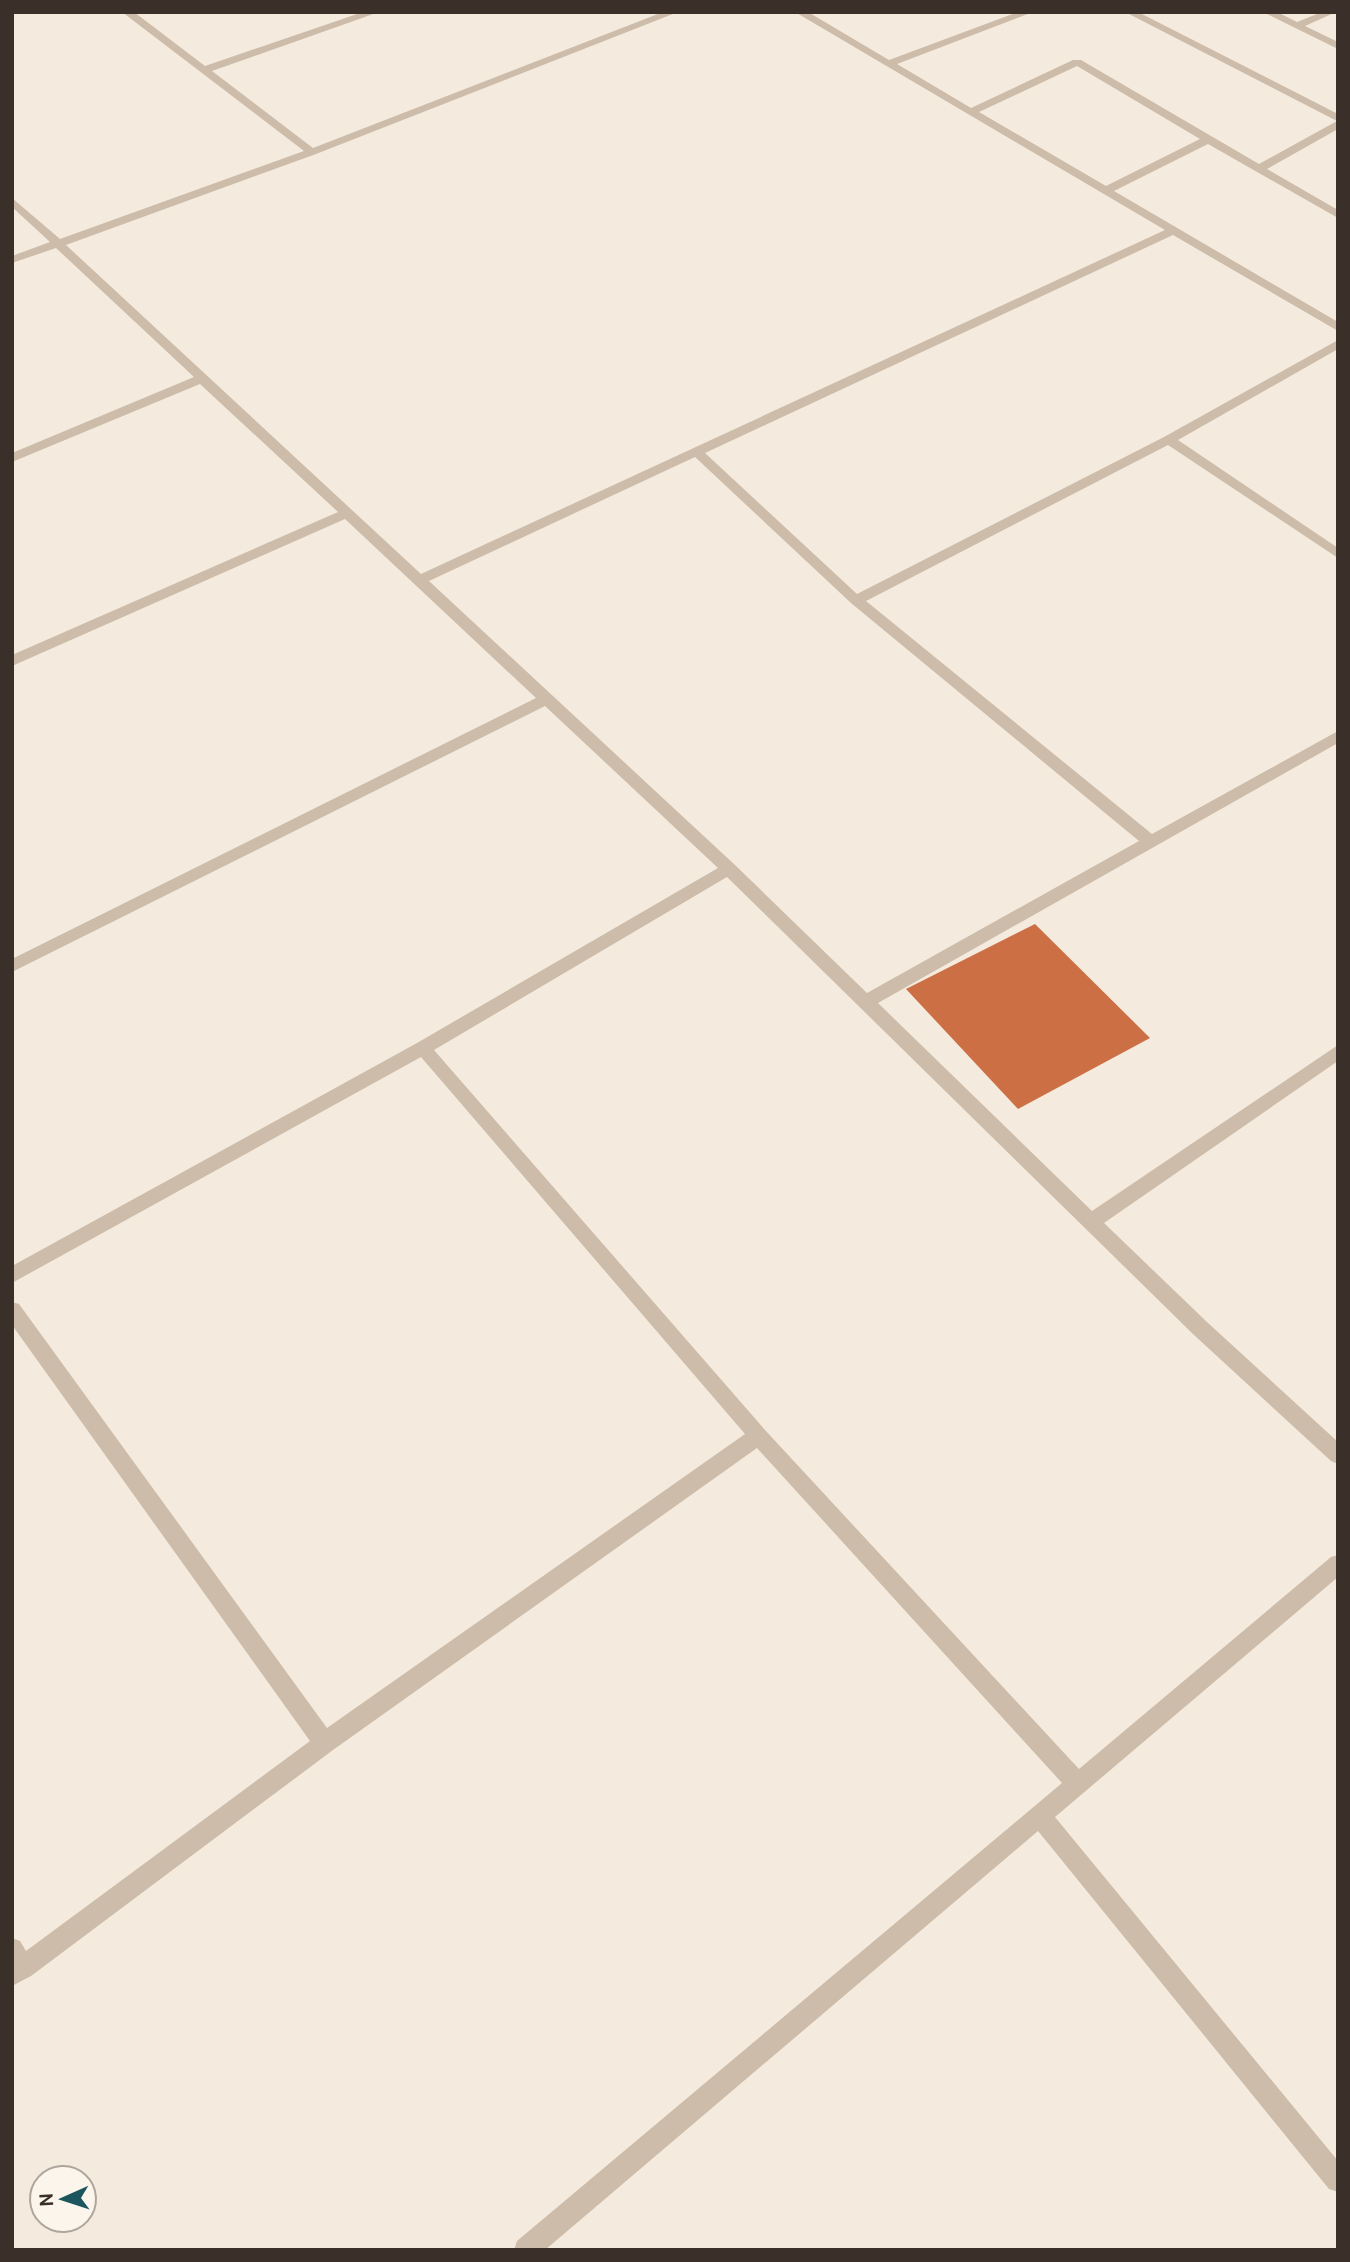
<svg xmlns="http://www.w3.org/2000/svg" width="1350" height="2262" viewBox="0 0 1350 2262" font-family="Cabin,sans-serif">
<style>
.building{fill:#cc6f45}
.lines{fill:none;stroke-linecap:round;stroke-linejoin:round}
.street{fill:#cdbca9;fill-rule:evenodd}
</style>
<rect width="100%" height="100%" fill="#f4ebde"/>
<!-- building -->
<path class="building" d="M1035,924L1150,1038L1018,1109L906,989Z"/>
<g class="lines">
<!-- street -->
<path class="street" d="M122,12H134L205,66L363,12H379L212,71L313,148L663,12H678L316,154L66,245L421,574L1165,230L795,12H808L889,60L1018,12H1033L897,64L971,108L1073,60H1081L1259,164L1337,121L1125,12H1138L1338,114V129L1267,169L1338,210V218L1208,144L1114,191L1338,322V331L1173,235L705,453L857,594L1164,437L1338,340V349L1178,440L1338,548V558L1168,445L866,601L1152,834L1338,731V743L878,1003L1092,1211L1338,1045V1061L1104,1223L1208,1323L1338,1442V1464L1331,1461L1194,1335L727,877L434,1050L765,1430L1079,1769L1331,1557L1338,1555V1577L1055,1817L1338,2161V2192L1329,2189L1038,1831L545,2250H514L517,2241L1062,1783L757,1448L333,1750L31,1976L12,1986V1938L20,1941L26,1951L310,1741L12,1325V1302L19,1304L327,1728L745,1434L421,1057L12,1283V1266L417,1043L718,868L545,706L12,972V959L536,698L345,519L12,666V655L338,512L200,384L12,462V453L194,377L56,248L12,263V256L50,242L12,207V198L60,239L304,151ZM1077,66L1200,139L1106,186L979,112ZM695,457L851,603L1139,841L867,993L735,865L429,581Z
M1263,12H1277L1297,22L1322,12H1336L1305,26L1338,42V49Z"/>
</g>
<!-- border -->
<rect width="1350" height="2262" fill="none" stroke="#3a3029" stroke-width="28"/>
<!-- north arrow -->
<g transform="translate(63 2199) rotate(267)"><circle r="33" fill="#fbf5eb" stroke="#aea69d" stroke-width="2"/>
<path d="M0-5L12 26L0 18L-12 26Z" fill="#1c555e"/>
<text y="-10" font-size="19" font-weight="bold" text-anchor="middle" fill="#3a3029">N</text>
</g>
</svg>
